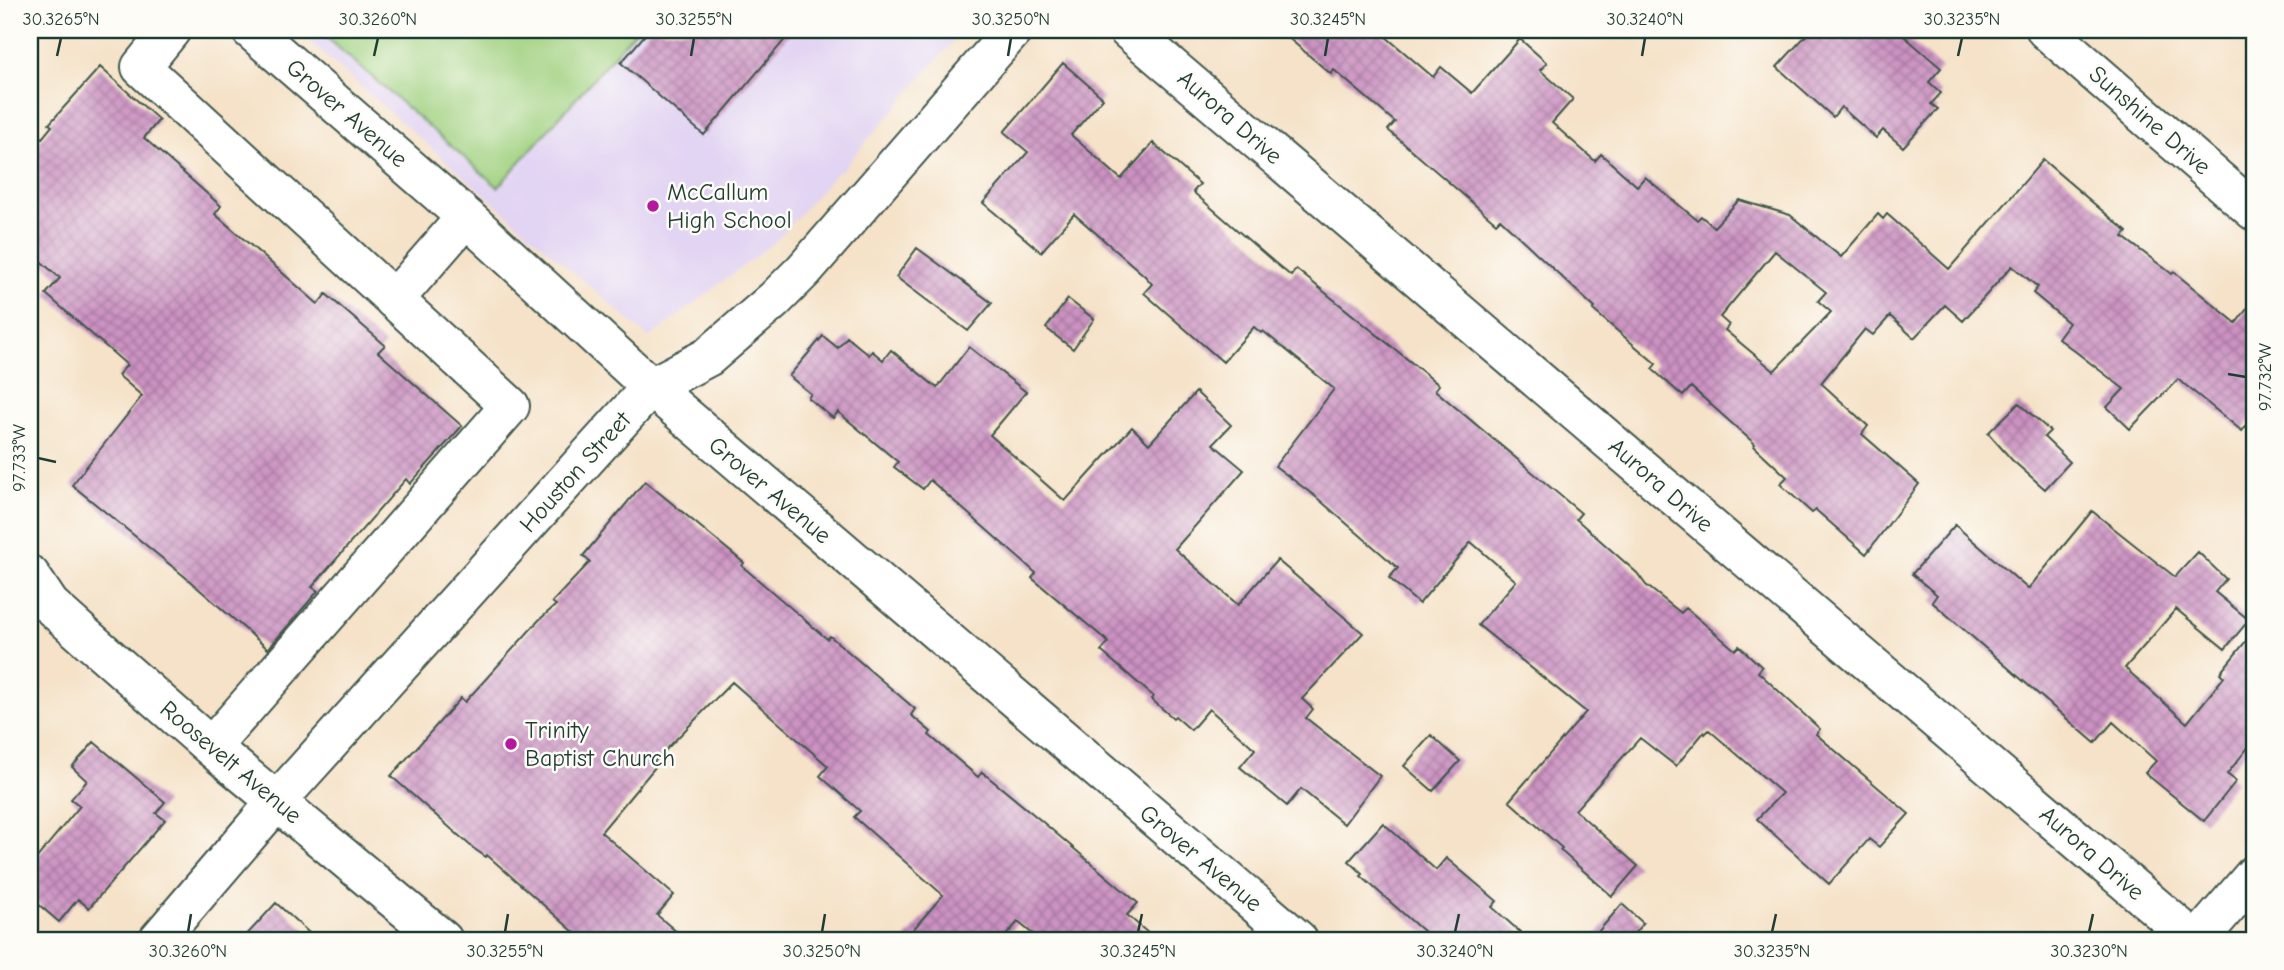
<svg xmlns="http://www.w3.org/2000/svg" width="2284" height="970" viewBox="0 0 2284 970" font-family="'Comic Neue',sans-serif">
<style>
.built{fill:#e2d4f3}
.pitch{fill:#9fd07e;stroke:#5f8659;stroke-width:2}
.building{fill:url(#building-cross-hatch);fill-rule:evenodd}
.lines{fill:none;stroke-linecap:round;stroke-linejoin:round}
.minor-casing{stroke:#3f564a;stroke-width:42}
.minor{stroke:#fff;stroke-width:38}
.ticks{fill:none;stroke:#1f3d34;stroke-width:2.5}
.poi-dot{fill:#b5179e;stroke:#fdfcf7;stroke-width:2.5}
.labels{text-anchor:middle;stroke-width:5;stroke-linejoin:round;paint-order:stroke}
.street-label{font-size:24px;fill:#1f3d34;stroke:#fdfcf7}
.poi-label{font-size:24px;fill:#1f3d34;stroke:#fdfcf7;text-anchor:start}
.neatline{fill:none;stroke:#1f3d34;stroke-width:2.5}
.ticks-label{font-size:18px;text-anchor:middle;fill:#1f3d34}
</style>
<defs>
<pattern id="building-cross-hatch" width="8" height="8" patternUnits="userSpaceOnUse" patternTransform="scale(1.75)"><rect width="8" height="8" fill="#cc92c2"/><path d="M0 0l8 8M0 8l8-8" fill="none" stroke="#a5789e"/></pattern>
</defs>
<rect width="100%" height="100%" fill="#fdfcf7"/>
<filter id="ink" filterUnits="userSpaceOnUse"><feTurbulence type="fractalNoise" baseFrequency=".0143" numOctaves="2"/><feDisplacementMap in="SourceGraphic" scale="14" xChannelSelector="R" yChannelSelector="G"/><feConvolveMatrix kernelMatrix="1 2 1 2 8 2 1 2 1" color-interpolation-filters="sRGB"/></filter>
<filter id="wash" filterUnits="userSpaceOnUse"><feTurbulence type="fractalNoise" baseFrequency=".00686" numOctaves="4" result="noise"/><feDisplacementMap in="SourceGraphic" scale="28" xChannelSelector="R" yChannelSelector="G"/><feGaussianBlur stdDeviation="1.57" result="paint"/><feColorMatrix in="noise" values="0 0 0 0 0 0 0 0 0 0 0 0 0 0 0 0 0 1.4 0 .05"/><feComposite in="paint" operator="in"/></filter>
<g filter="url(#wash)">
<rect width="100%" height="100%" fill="#f5e2c8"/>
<!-- built -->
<path class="built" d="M296,30H963L841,171L837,172L777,240L649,338Z"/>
<!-- pitch -->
<path class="pitch" d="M318,30H636L498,187Z"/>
<g id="blocks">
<!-- building -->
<path class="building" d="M649,30H793L704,135L621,63Z
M1279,30H1378L1433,77L1441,67L1472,93L1520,39L1547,63L1540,70L1573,99L1552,123L1595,161L1601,154L1637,186L1645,177L1697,220L1701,216L1714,227L1739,200L1790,215L1841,257L1878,214L1883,219L1887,214L1949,269L2043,160L2127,232L2123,237L2172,274L2174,272L2236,323L2254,300V416L2242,431L2178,379L2130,429L2107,407L2124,389L2058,338L2069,323L2033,293L2038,287L2012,266L1963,321L1945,305L1914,338L1890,316L1873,335L1865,329L1821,383L1868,426L1862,434L1919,484L1866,554L1816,510L1812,513L1780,484L1787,477L1754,446L1755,444L1691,387L1683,396L1652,369L1656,364L1593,310L1595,308L1500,219L1496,223L1388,130L1395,122L1334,70L1331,74ZM1775,251L1826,292L1818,301L1831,312L1774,371L1725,330L1729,325L1720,317Z
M1811,30H1897L1941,68L1929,82L1941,93L1931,104L1938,109L1903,147L1883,130L1876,138L1841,107L1833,117L1777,67Z
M1063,63L1103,98L1071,135L1121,179L1153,143L1200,184L1193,192L1274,262L1291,276L1296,269L1439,385L1435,390L1581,513L1576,519L1637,573L1646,585L1681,613L1686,608L1735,650L1739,646L1762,667L1758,672L1820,729L1816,734L1909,814L1879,847L1869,839L1829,884L1757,819L1782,793L1709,730L1705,734L1704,732L1676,766L1640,738L1575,810L1638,866L1612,896L1560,850L1562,848L1509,801L1586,712L1478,625L1516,581L1471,542L1419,604L1389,578L1398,568L1316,497L1275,466L1334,389L1263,331L1261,333L1254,327L1223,362L1144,293L1152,284L1145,276L1074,214L1041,252L983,203L1028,152L1004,132Z
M100,67L159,120L144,138L221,206L215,214L318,304L326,294L385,345L378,352L462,426L410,484L406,479L312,587L318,591L268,649L184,576L72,485L142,396L118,375L127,365L46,294L60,278L30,252V153L52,126L49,124Z
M917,248L992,303L968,331L896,277Z
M1068,299L1094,319L1073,349L1046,328Z
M823,336L838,348L847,337L869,355L872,351L883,360L891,350L937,388L969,347L1026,392L990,435L1065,501L1132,427L1149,444L1196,392L1231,425L1213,444L1244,470L1175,549L1238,605L1277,560L1363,633L1302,699L1313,709L1306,718L1380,776L1344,824L1301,789L1287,806L1240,767L1255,749L1209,709L1191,730L1175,716L1173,718L1151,699L1153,696L1101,651L1108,643L1106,640L1032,578L1036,573L930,480L923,489L894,467L898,462L838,412L833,418L808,398L811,394L789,376Z
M2019,403L2050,431L2044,437L2070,462L2045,489L2012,460L1988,433Z
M645,481L744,563L742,566L827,639L830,636L915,709L911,715L931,732L929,735L978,777L982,772L1038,818L1138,903L1127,915L1156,940H1040L1018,922L1002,940H904L943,895L854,817L860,811L820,776L828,766L732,682L653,763L656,766L601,832L674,895L657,915L686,940H583L487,855L486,857L473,848L391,776L461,698L465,702L539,620L556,605L552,602L590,562L583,556Z
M2092,511L2175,577L2198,552L2226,579L2215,592L2249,620L2225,649L2176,609L2125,668L2187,723L2224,677L2220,673L2254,631V740L2227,774L2236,781L2204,821L2145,773L2156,761L2113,722L2095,743L1932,602L1937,595L1912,574L1955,525L2028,589Z
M1431,735L1460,761L1433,791L1404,766Z
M94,742L165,802L156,813L165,820L89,908L78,899L59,922L30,897V866L80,806L71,799L87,781L72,767Z
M1383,823L1436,870L1446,858L1497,901L1492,907L1529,940H1433L1361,876L1363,874L1349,861Z
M276,903L317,940H242Z
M1622,904L1643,923L1629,940H1591Z"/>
</g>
</g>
<g filter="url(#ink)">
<use href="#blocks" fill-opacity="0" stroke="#3f564a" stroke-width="2"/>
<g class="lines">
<defs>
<path id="minor" d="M171,30L141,67L510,406L211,747
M251,30L466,217L651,387L1298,940
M1128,30L2194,940
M2046,30L2254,211
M394,300L466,217
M30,575L50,605L79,631L211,747L443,940
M158,940L277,801L651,387L708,357L774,300L804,270L1013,30
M2198,940L2254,875"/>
</defs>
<!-- minor casing -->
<use href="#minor" class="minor-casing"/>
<!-- minor -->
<use href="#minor" class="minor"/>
</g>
</g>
<!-- ticks -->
<path class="ticks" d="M57,56L61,38M374,56L378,38M691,56L694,38M1008,56L1011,38M1325,56L1328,38M1642,56L1645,38M1958,56L1962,38M2228,374L2246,377M38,458L56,462M188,932L191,914M505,932L508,914M822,932L825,914M1138,932L1142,914M1455,932L1459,914M1772,932L1776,914M2089,932L2093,914"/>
<!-- markers -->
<g class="poi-dot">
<circle cx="653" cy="206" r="7"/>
<circle cx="511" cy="744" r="7"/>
</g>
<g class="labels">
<!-- street labels -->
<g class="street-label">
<text transform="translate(347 113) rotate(41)" y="8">Grover Avenue</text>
<text transform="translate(1230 117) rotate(41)" y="8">Aurora Drive</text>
<text transform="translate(2150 120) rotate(41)" y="8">Sunshine Drive</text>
<text transform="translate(575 472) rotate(-48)" y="8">Houston Street</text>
<text transform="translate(1661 485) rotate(41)" y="8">Aurora Drive</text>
<text transform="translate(770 490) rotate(40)" y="8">Grover Avenue</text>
<text transform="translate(231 762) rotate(40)" y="8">Roosevelt Avenue</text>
<text transform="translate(2092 853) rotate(41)" y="8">Aurora Drive</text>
<text transform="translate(1201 858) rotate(40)" y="8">Grover Avenue</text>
</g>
<!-- poi labels -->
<g class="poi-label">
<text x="667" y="200">McCallum<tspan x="667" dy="28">High School</tspan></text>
<text x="525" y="738">Trinity<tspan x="525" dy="28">Baptist Church</tspan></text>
</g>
</g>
<!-- margin -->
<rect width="2284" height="970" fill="none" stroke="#fdfcf7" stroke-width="77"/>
<rect x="38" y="38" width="2208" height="894" class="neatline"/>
<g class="ticks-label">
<text x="61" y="25">30.3265°N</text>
<text x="378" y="25">30.3260°N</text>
<text x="694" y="25">30.3255°N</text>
<text x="1011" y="25">30.3250°N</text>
<text x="1328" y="25">30.3245°N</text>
<text x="1645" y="25">30.3240°N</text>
<text x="1962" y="25">30.3235°N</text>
<text transform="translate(2265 377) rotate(-90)" y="6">97.732°W</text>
<text transform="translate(19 458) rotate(-90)" y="6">97.733°W</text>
<text x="188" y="957">30.3260°N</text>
<text x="505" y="957">30.3255°N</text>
<text x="822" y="957">30.3250°N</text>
<text x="1138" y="957">30.3245°N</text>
<text x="1455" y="957">30.3240°N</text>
<text x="1772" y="957">30.3235°N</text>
<text x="2089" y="957">30.3230°N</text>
</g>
</svg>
